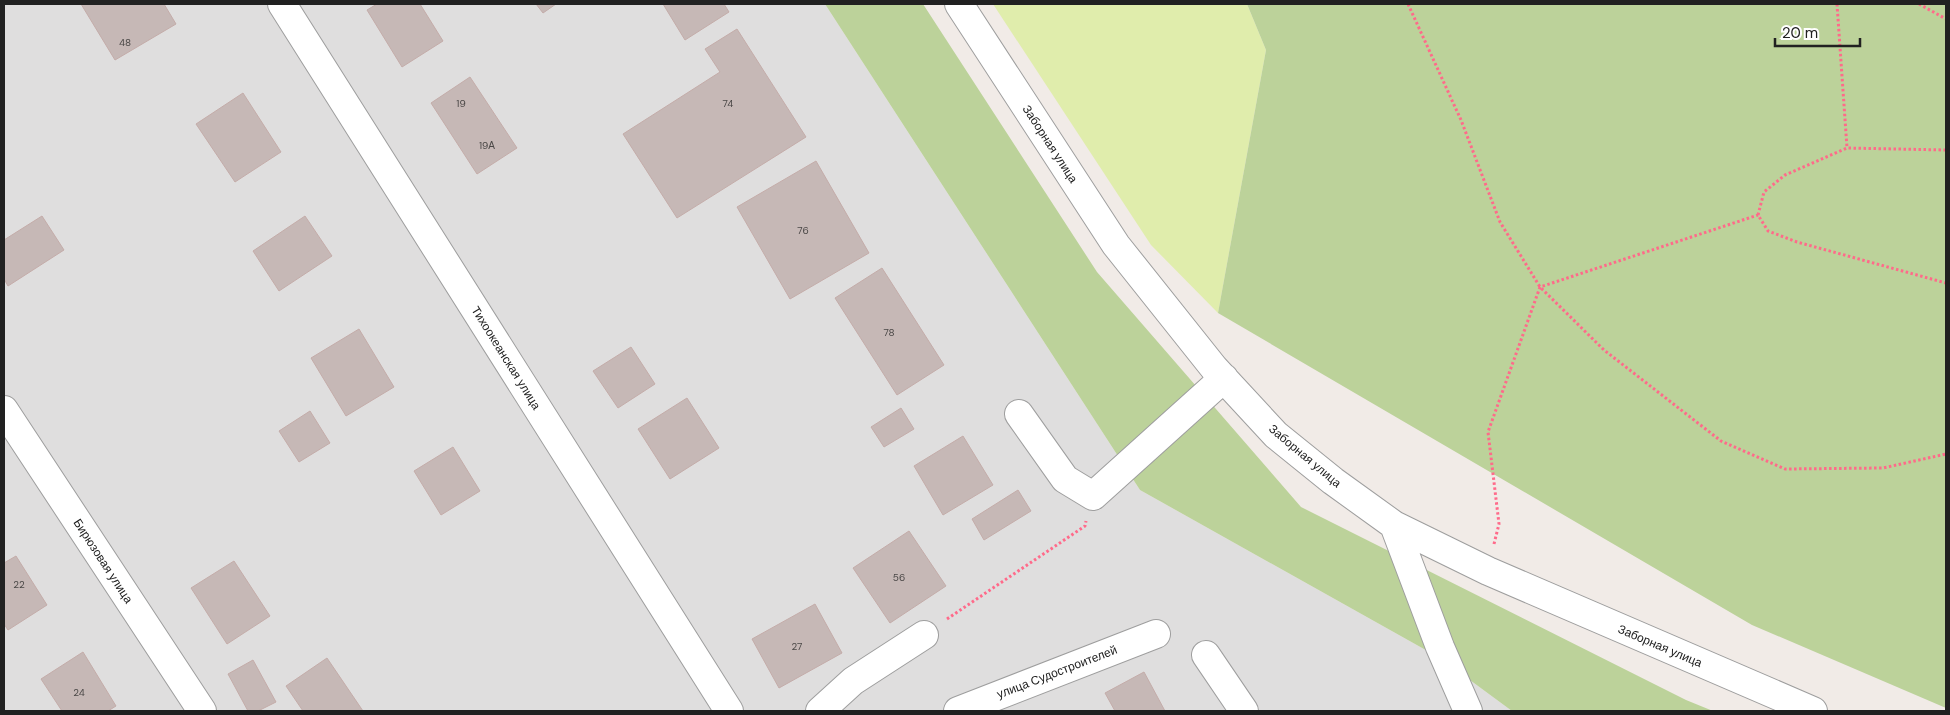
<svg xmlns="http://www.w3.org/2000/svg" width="1950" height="715" viewBox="0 0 1950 715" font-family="'DM Sans',sans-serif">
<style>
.residential{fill:#dfdede}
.grass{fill:#e0edac}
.forest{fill:#bcd29a}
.building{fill:#c6b8b6;stroke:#c4aca9}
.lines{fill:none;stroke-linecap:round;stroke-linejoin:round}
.minor-casing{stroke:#9e9e9e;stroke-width:30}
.path{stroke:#ff6a8a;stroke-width:3;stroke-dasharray:2.5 2.5;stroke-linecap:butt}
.minor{stroke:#fff;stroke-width:28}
.labels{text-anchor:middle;stroke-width:4.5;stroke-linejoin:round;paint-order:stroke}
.number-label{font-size:10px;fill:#4a4746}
.street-label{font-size:12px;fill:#212121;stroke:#fff}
</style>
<rect width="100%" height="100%" fill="#f1ebe7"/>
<!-- residential -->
<path class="residential" d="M4,4H825L1140,490L1440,658L1512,711H4Z"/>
<!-- grass -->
<path class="grass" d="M993,4H1247L1266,50L1218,313L1151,245Z"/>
<!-- forest -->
<path class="forest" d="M825,4H923L1097,272L1301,507L1686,700L1713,711H1512L1440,658L1140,490Z
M1247,4H1946V708L1752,625L1218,313L1266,50Z"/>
<!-- building -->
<path class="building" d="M81,4H164L176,24L115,60Z
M377,4H420L443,41L402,67L367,10Z
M536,4H556L543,13Z
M663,4H724L729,12L685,40Z
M737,29L806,137L677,218L623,134L720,72L705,49Z
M470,77L517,148L477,174L431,103Z
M243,93L281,152L235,182L196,124Z
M816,161L869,253L790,299L737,207Z
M42,216L64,250L8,286L4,279V240Z
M305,216L332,256L279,291L253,251Z
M882,268L944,365L897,395L835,298Z
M359,329L394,387L346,416L311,358Z
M631,347L655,384L618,408L593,371Z
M687,398L719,448L670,479L638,429Z
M901,408L914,429L884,447L871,427Z
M310,411L330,443L299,462L279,431Z
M963,436L993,485L943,515L914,466Z
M453,447L480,491L441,515L414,471Z
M1018,490L1031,511L984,540L972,519Z
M909,531L946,586L890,623L853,568Z
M16,556L47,605L8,630L4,624V563Z
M234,561L270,616L227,644L191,588Z
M815,604L842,653L779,688L752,639Z
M83,652L116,706L108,711H62L41,679Z
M327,658L363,711H303L286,686Z
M253,660L276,702L258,711H248L228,674Z
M1144,672L1165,711H1115L1105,693Z"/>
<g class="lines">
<defs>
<path id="minor" d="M282,4L729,711
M959,4L1116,245L1214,368L1276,435L1333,481L1394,525L1488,571L1813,711
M4,410L202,711
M1019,414L1065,479L1093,496L1224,378
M1394,525L1440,647L1468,711
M1206,655L1244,711
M820,711L853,681L924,635
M958,711L1156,634"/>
</defs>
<!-- minor casing -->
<use href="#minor" class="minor-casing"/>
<!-- path -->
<path class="path" d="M1408,4L1461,120L1500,222L1540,287L1604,350L1721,441L1785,469L1883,468L1946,454
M1837,4L1847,148
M1919,4L1946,19
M1946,150L1847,148L1785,175L1764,192L1758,215L1768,231L1797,242L1946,283
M1494,544L1499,524L1488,432L1540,287L1758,215
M947,619L1085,526L1086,521"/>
<!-- minor -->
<use href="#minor" class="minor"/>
</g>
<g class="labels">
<!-- number labels -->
<g class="number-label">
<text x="125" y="46">48</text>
<text x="461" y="107">19</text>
<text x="728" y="107">74</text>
<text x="487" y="149">19А</text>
<text x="803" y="234">76</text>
<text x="889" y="336">78</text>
<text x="899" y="581">56</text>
<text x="19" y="588">22</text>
<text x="797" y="650">27</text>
<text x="79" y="696">24</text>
</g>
<!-- street labels -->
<g class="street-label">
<text transform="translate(1050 144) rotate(57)" y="4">Заборная улица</text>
<text transform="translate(506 358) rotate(58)" y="4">Тихоокеанская улица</text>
<text transform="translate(1305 456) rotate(40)" y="4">Заборная улица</text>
<text transform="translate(103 561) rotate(57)" y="4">Бирюзовая улица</text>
<text transform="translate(1660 646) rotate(23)" y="4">Заборная улица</text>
<text transform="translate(1057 672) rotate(-21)" y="4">улица Судостроителей</text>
</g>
</g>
<!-- border -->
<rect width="1950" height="715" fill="none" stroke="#212121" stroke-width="10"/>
<!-- scale -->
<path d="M1775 38v8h85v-8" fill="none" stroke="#212121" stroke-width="2.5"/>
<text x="1782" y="38" font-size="15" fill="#212121" stroke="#ffffff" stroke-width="4" paint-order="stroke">20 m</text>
</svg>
